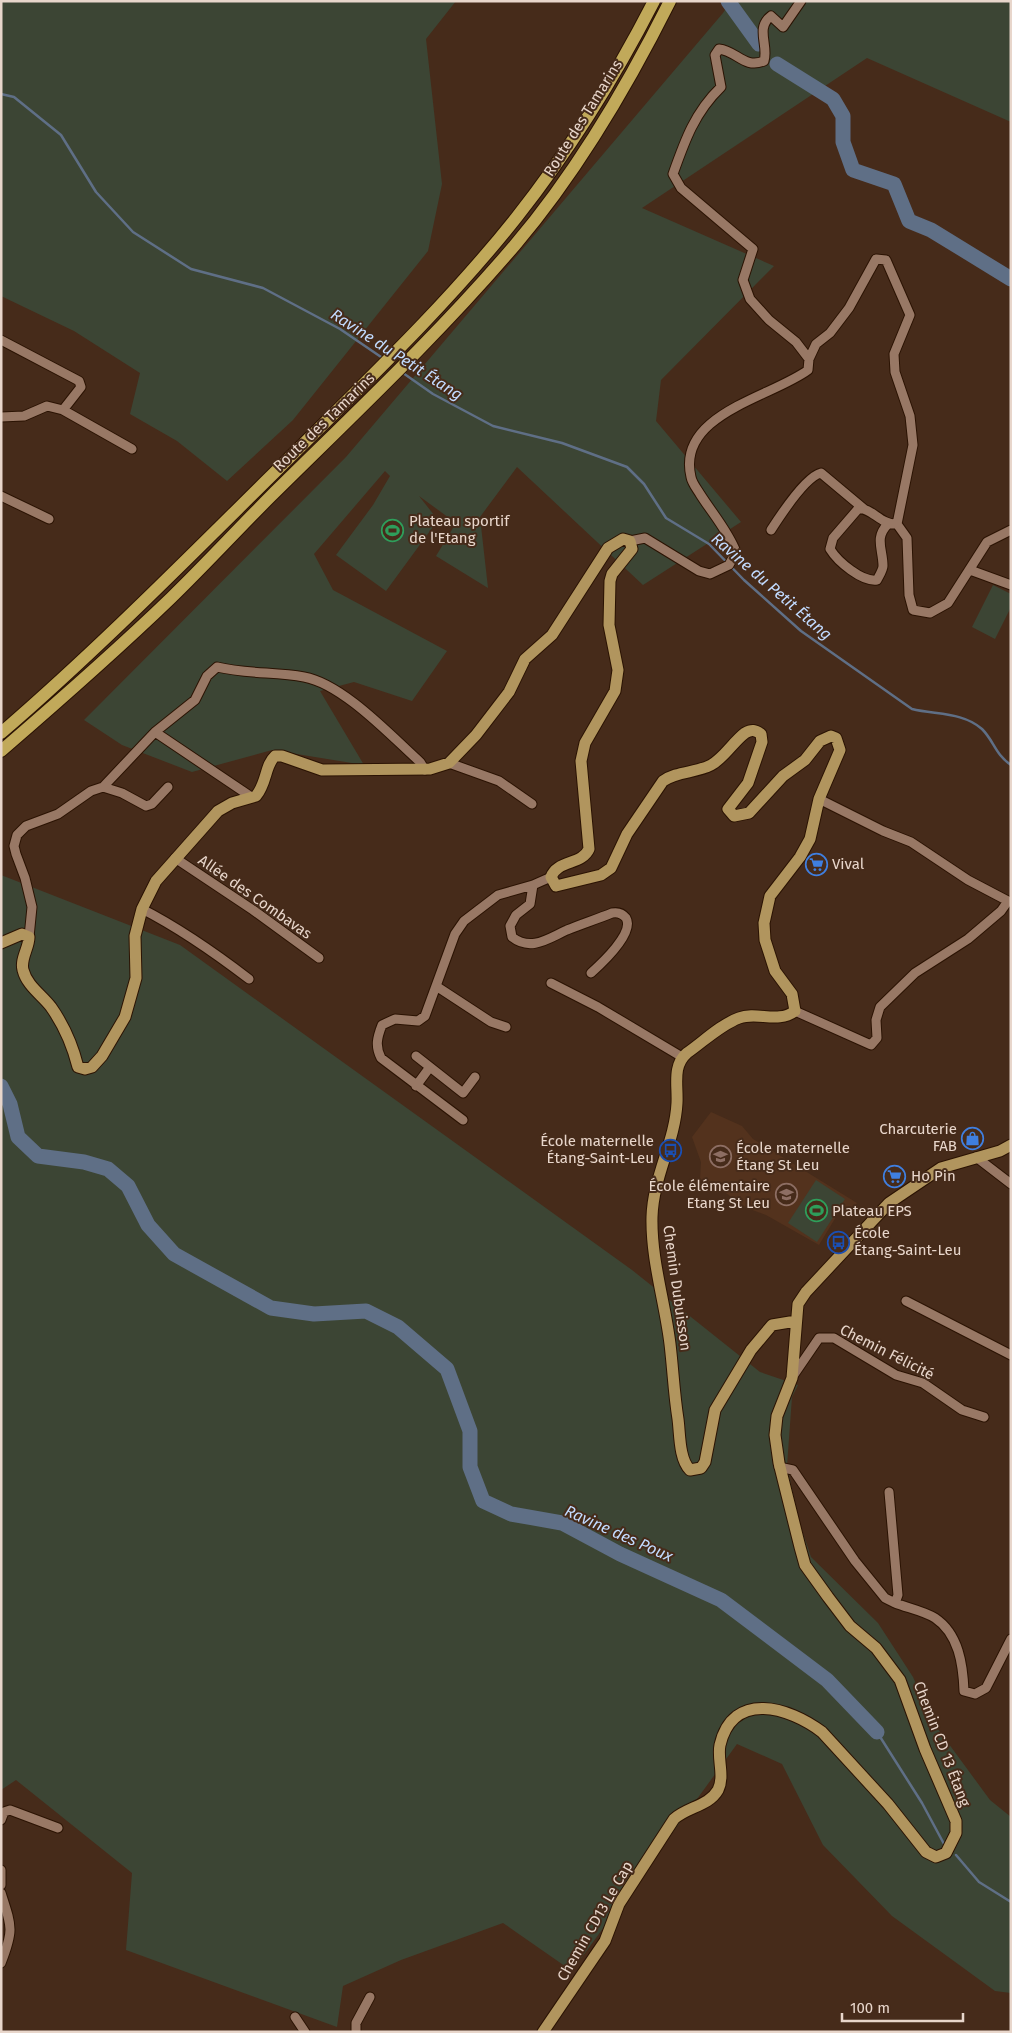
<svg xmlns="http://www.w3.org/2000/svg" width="1012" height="2033" viewBox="0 0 1012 2033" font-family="'Fira Sans',sans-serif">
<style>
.built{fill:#53321d}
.green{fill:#3c4534}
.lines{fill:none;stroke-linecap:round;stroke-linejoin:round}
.stream{stroke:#5f6f86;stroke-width:2.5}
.river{stroke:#5f6f86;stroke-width:15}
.minor-casing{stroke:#2b1303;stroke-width:11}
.major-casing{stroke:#2b1303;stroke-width:13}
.highway-casing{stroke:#2b1303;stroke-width:14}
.minor{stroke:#987865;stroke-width:9}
.major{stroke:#b1955e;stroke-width:11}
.highway{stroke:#c1a95a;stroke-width:12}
.labels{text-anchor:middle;stroke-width:4;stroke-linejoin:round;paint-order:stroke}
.street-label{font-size:15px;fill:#e8d6cb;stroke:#462b1a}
.poi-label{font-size:15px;fill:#e8d6cb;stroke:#462b1a;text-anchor:start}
.water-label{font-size:16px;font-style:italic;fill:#c2dbff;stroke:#462b1a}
</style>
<rect width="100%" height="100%" fill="#462b1a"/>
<!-- built -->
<path class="built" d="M711,1112L742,1126L753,1139L857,1203L852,1209L842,1207L819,1245L766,1215L747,1208L723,1191L710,1187L700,1179L701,1162L692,1137Z"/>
<!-- green -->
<path class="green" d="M1,1H456L426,39L442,184L428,251L293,420L227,481L177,441L130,414L140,373L74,331L1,296Z
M731,1H1011V122L867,58L642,208L774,266L661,380L656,421L741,522L643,585L517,467L480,517L488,588L436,556L456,523L419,496L438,520L386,591L336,555L373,505L390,476L385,471L314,554L333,590L447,651L412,701L354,682L320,691L364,765L272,750L192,772L122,745L84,720L346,457L723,13Z
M993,585L1011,594V607L995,639L972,627Z
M1,875L180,945L632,1270L760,1372L798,1385L792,1397L787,1466L800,1524L811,1557L878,1623L913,1677L932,1721L990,1800L1011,1817V1993L995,1991L892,1916L823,1845L782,1764L737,1744L572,1971L503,1923L401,1960L343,1986L337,2027L126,1950L132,1873L16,1780L1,1790Z
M816,1180L845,1199L817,1242L788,1223Z"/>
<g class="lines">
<!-- stream -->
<path class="stream" d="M1,94L14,97L61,135L96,192L133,232L191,269L263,288L340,329L384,359
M403,373L433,394L493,426L562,443L627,467L644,484L666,518L709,544L744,580L801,631L912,709C936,715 963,712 982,729C994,741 995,754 1011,765
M877,1732L922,1803L944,1844
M956,1855L979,1882L1011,1902"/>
<!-- river -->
<path class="river" d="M728,1L759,44
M777,64L833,99L843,116V142L853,170L894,184L909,221L931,230L1011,279
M1,1086L10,1104L18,1137L38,1156L84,1162L108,1169L128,1186L148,1225L174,1254L271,1308L314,1314L366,1311L398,1327L447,1369L470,1431V1467L483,1501L511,1514L562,1523L620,1554L721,1600L827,1680L877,1732"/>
<defs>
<path id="minor" d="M801,1L783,27L771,16C755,28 769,46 764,61C744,69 737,51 719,49L715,55L721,87C695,112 685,140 673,174L681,188L753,249L743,280L750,299L769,320L796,342L809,359
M1,340L79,381L81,387L63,410
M1,417L24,416L47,406L63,410L132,449
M1,496L49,519
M888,524C874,538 883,549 883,566C883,570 879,576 877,580C862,582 838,562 830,549L833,538L858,509C872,507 880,525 897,524
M771,530C780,516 805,477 821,473L864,509
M630,541L645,538L699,571L710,574L729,565L736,552C728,531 712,513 700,494C697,489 692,483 691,477C676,414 772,397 808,370L809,359L816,344L830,333L849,308L876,259L886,260L910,315L894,354L895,372L910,416L913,445L897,524L907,538L909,595L913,610L930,613L948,603L987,542L1011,530
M970,570L1011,585
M155,732L250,796
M449,763L499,781L532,804
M103,787L122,793L146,806L152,804L168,787
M819,799L883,831L911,842L968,880L1008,901
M175,858L253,910L319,958
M533,885L530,904L516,915L510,926L512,937C531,952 549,938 567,930C582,924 597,919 612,913C617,912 622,913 626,918C635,933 601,964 591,973
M142,909C181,929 215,953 249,979
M29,937L32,907L25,878L16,854L14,846L17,835L26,826L58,814L91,791L103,787L155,732L195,700L207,676L217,667C247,674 275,672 304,677C343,684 391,736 420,762L425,770
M551,983L598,1007L682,1057
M436,986L491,1022L506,1027
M795,1011L871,1045L877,1038L876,1020L880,1007L915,973L968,939L1001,911L1008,901L1011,902
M416,1056L463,1093L475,1077
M416,1086L430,1067
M463,1120L381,1058C375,1046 377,1038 382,1025L395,1019L418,1021L425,1016L455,934L464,921L498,895L533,885L551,877
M976,1157L1011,1184
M906,1301L1011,1355
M793,1376L819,1338H834L896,1375L923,1383L962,1410L984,1417
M779,1467L793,1470L855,1561L885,1598L895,1603L898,1595L889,1492
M895,1603C908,1608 924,1611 935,1618C959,1634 963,1665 964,1691L975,1694L986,1688L1011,1639
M1,1820L4,1812L10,1810L58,1828
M1,1870V1885
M1,1893C12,1927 14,1930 1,1963
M295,2017L305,2032
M356,2032V2023L370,1997"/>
<path id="major" d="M1,943L22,934L29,937C29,948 20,959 23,970C27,986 42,995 51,1007C63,1024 73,1047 78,1067L85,1069L92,1067L102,1056L125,1017L136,978L135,936L142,909L156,881L218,811L232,803L256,796C267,783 265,765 275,756H282L322,770L430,769L449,763L476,735L509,692L525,659L552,635L608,548L623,539L630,541L632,549L612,574L610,581L609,625L618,670L615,691L585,743L581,761L589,849C582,865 557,860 551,877L556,886L601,875L611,868L627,834L663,781C677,771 696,773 711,765C724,758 733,742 745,733C752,729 755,730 761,734L762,742L748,783L728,809L734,816L749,813L783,776L805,760L820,741L831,736L836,738L840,750L819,799L810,839L800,857L770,896L764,923L765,940L775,971L792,994L795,1011C778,1024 757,1011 739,1018C720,1025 703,1042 687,1053C672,1066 678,1085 677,1103C675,1142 653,1177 652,1217C651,1260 665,1302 670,1344C673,1369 674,1394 678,1419C680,1434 679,1459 690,1470L701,1468L705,1462L715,1410L751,1350L772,1325L796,1321
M543,2032L605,1941L619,1904L674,1819C687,1807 709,1806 718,1790C725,1776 717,1759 720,1745C733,1690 789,1707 822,1732L888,1804L926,1852L936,1857L946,1853L956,1833V1821L925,1749L900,1680L876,1648L850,1626L828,1597L805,1565L800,1547L779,1463L775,1435L777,1416L792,1378L798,1304L806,1292L889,1203L941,1168L1000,1151L1011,1145"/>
<path id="highway" d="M1,733C95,652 182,564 270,477C354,393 442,311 516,218C569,151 615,77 654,1
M1,751C59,701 116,651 171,598C205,565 237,530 271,496C354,414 439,334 515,245C577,172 627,87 670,1"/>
</defs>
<!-- minor casing -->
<use href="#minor" class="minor-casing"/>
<!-- major casing -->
<use href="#major" class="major-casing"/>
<!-- highway casing -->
<use href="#highway" class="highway-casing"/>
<!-- minor -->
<use href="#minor" class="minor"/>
<!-- major -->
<use href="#major" class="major"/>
<!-- highway -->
<use href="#highway" class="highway"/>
</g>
<!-- icons -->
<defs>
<symbol id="stadium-ring" viewBox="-11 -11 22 22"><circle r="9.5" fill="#462b1a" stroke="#2e9e5b" stroke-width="1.5"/><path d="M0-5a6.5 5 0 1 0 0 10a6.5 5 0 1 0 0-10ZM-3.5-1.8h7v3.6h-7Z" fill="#2e9e5b"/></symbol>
<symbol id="supermarket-ring" viewBox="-11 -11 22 22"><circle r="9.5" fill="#462b1a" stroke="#3f7fe0" stroke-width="1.5"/><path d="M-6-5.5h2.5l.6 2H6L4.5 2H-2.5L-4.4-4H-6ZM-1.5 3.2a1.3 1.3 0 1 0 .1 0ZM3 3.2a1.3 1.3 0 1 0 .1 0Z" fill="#3f7fe0"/></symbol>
<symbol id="shop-ring" viewBox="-11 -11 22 22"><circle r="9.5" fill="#462b1a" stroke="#3f7fe0" stroke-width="1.5"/><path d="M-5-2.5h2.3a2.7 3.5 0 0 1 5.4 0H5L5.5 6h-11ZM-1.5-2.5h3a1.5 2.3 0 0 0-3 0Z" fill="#3f7fe0"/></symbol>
<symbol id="bus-ring" viewBox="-11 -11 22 22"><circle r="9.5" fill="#462b1a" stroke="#1a4fb4" stroke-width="1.5"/><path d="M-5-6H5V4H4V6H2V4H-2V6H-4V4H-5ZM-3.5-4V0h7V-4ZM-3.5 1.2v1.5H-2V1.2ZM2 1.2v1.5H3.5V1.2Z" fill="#1a4fb4"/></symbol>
<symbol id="school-ring" viewBox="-11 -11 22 22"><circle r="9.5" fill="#462b1a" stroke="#8d6e63" stroke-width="1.5"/><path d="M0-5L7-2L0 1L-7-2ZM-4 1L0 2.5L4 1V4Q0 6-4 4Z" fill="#8d6e63"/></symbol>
</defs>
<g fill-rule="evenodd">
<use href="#stadium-ring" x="380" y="518" width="25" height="25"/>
<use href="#supermarket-ring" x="804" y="852" width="25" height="25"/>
<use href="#shop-ring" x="960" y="1126" width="25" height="25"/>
<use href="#bus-ring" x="658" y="1138" width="25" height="25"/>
<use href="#school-ring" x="708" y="1144" width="25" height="25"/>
<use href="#supermarket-ring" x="882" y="1164" width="25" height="25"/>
<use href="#school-ring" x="774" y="1182" width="25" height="25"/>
<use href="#stadium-ring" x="804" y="1198" width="25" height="25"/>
<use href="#bus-ring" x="826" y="1230" width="25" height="25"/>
</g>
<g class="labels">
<!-- street labels -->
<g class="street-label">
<text transform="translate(583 118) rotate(-58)" y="5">Route des Tamarins</text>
<text transform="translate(324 422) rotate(-44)" y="5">Route des Tamarins</text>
<text transform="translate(255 897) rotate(35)" y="5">Allée des Combavas</text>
<text transform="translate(677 1288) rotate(82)" y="5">Chemin Dubuisson</text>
<text transform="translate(887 1352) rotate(27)" y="5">Chemin Félicité</text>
<text transform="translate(942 1744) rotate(69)" y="5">Chemin CD 13 Étang</text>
<text transform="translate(595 1921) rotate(-60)" y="5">Chemin CD13 Le Cap</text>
</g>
<!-- poi labels -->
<g class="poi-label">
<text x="409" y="526">Plateau sportif<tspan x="409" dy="17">de l'Etang</tspan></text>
<text x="832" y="869">Vival</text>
<text x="957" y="1134" text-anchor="end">Charcuterie<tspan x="957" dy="17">FAB</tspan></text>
<text x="654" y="1146" text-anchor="end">École maternelle<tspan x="654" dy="17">Étang-Saint-Leu</tspan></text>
<text x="736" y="1153">École maternelle<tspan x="736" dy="17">Étang St Leu</tspan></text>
<text x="911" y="1181">Ho Pin</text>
<text x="770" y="1191" text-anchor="end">École élémentaire<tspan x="770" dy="17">Etang St Leu</tspan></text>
<text x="832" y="1216">Plateau EPS</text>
<text x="854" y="1238">École<tspan x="854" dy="17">Étang-Saint-Leu</tspan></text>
</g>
<!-- water labels -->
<g class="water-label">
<text transform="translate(397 354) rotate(33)" y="6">Ravine du Petit Étang</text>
<text transform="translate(772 586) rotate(41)" y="6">Ravine du Petit Étang</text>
<text transform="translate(619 1533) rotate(24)" y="6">Ravine des Poux</text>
</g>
</g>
<!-- border -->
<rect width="1012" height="2033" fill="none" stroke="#e8d6cb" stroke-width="5"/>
<!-- scale -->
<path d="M842 2013v8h121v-8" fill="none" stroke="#e8d6cb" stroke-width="2.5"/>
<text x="850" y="2013" font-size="15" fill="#e8d6cb" stroke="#462b1a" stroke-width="4" paint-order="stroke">100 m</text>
</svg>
